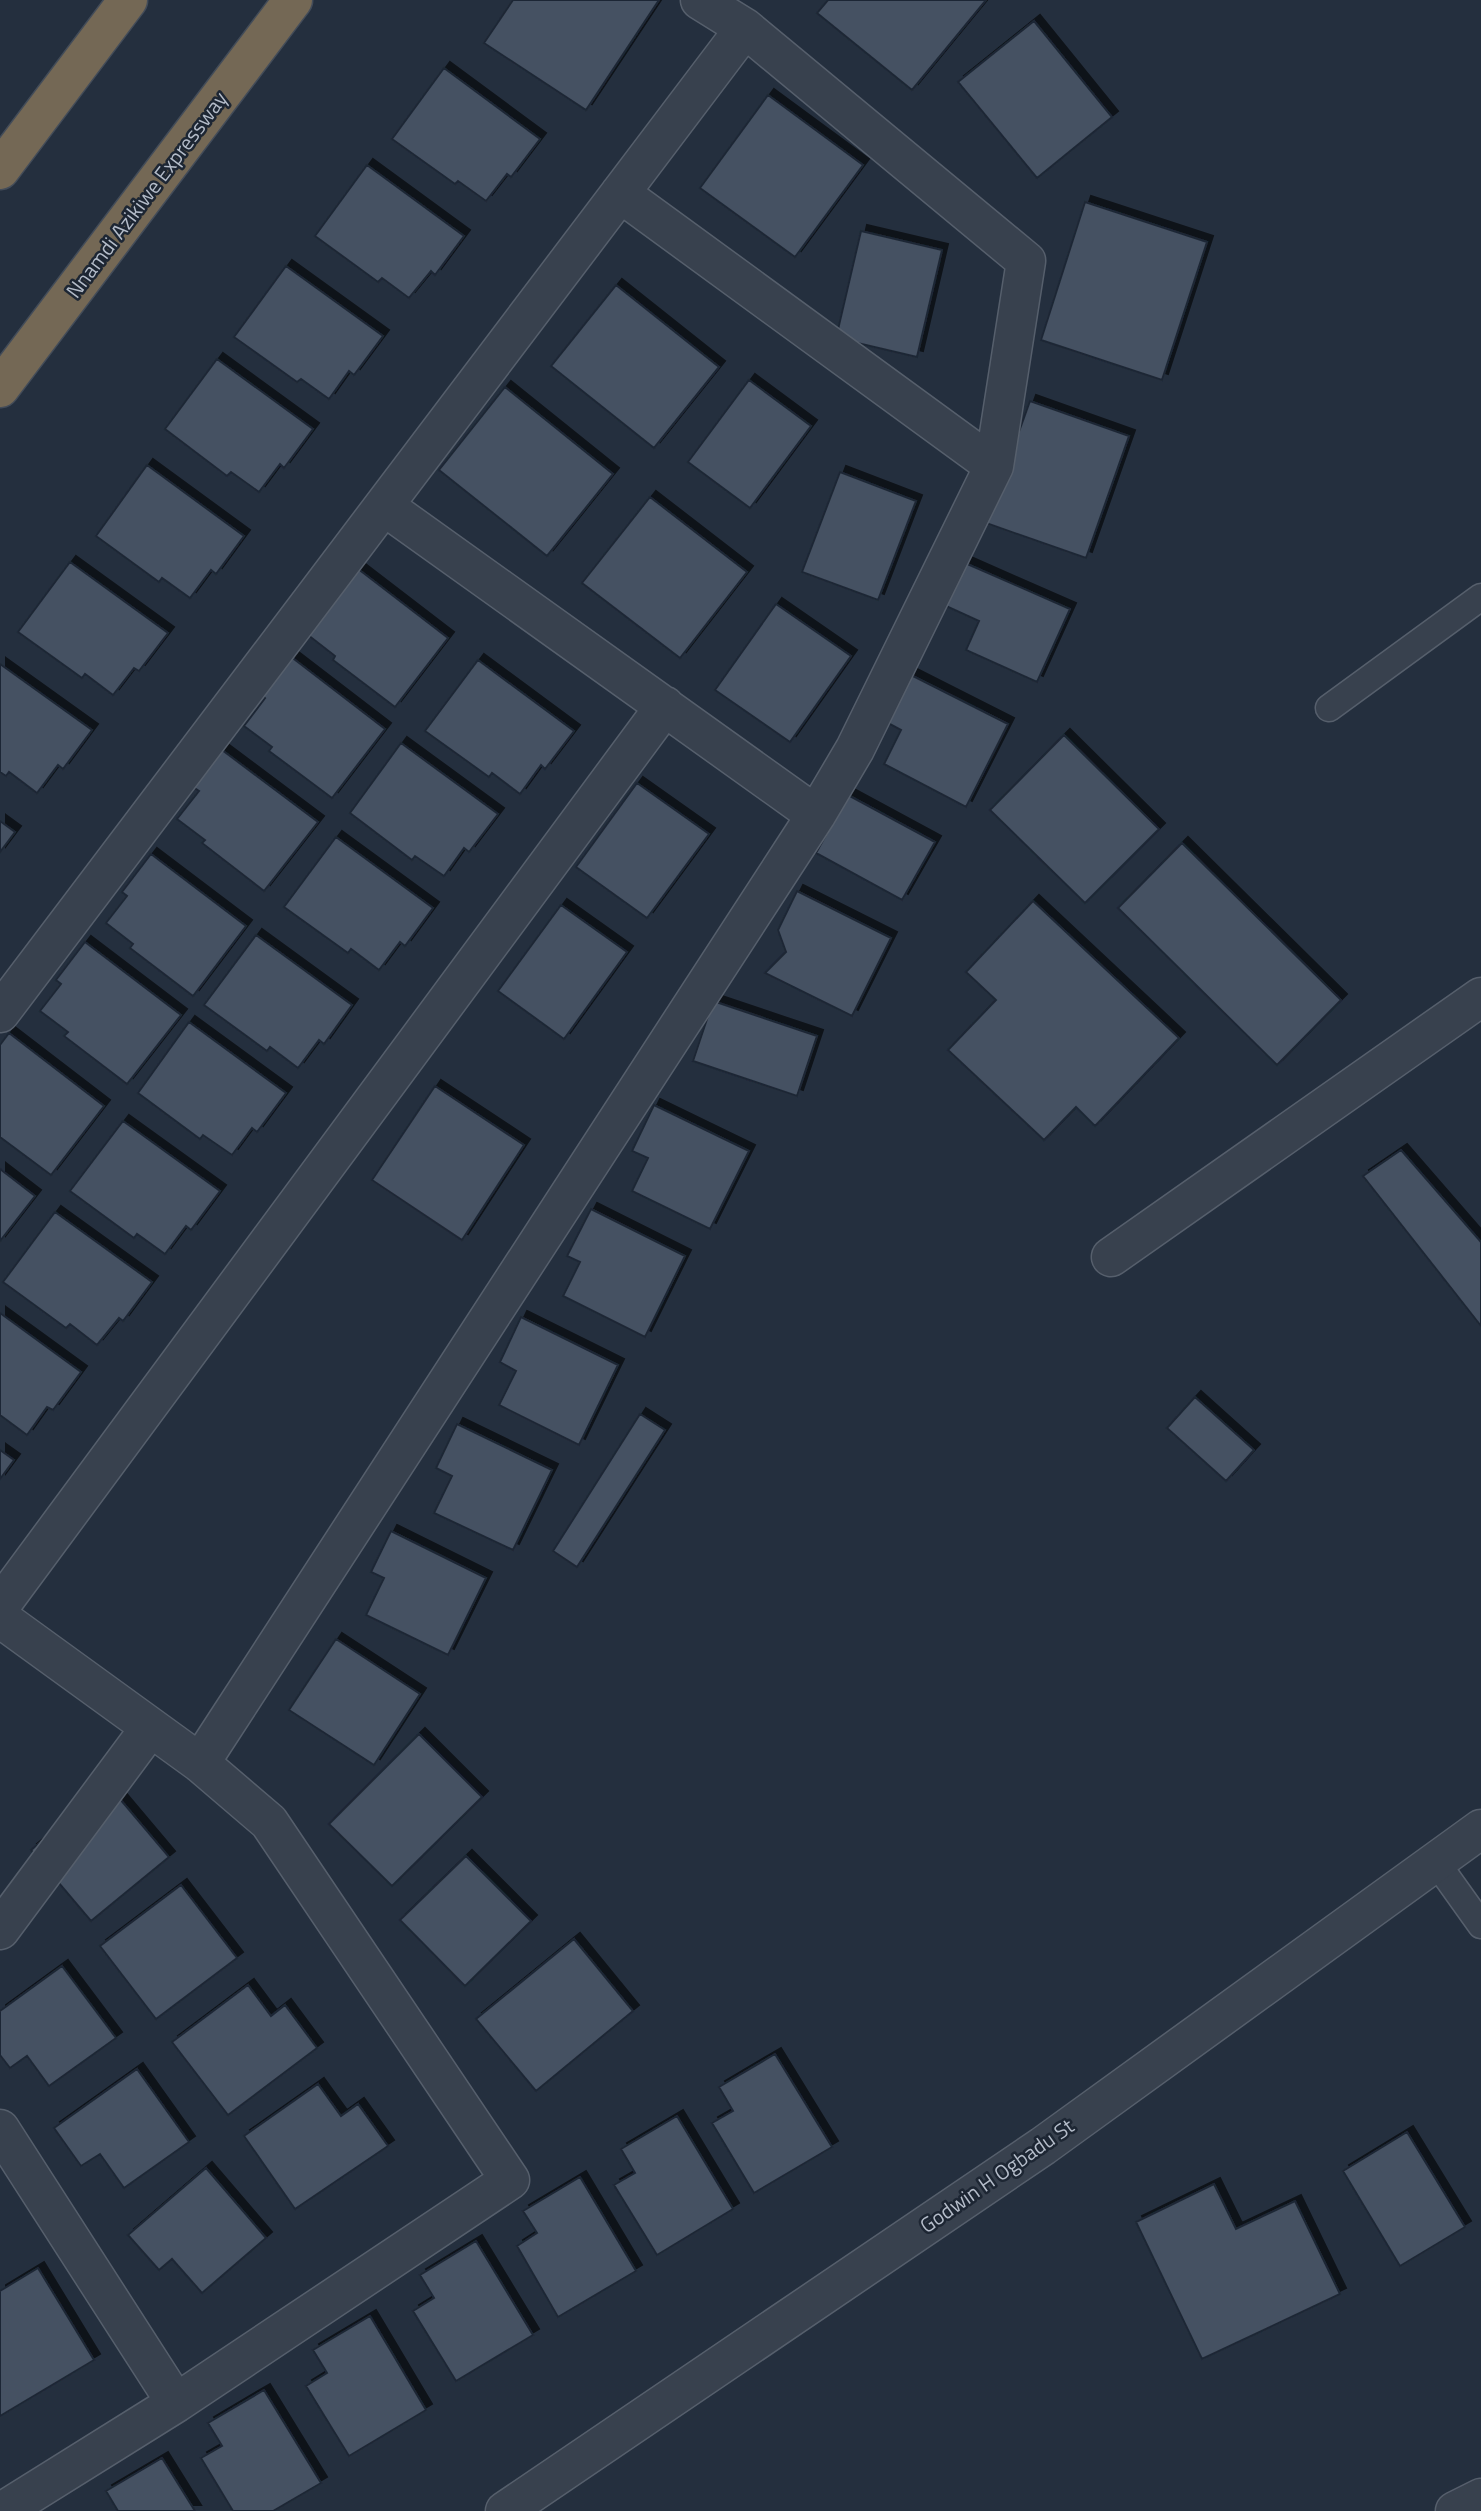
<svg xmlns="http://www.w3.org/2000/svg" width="1481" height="2511" viewBox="0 0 1481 2511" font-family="'Titillium Web',sans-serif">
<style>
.building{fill:#455162;stroke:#1f2835;stroke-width:2;filter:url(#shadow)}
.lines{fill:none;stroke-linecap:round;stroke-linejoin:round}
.lane-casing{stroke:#565f6c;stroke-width:29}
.street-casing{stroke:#565f6c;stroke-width:41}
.highway-casing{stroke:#434c59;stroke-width:41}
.lane{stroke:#38414e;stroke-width:26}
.street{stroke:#38414e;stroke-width:38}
.highway{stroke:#746855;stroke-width:38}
.labels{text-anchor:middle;stroke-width:5;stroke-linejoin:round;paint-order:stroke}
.street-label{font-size:21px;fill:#b4bcc9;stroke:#1d2633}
</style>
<defs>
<filter id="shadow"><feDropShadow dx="6" dy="-6" stdDeviation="0" flood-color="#0009"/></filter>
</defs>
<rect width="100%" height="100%" fill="#242f3e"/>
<!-- building -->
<path class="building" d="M513,0H659L586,110L484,43Z
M828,0H986L912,90L817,13Z
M1034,21L1112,117L1037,178L958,82Z
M444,68L540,139L511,177L507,174L486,201L458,181L455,184L392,139Z
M768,95L863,165L795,257L700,188Z
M367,165L464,236L435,275L431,271L409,298L382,278L378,282L315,236Z
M1085,202L1207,242L1162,380L1041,340Z
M861,231L942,250L917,357L836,338Z
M286,266L383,336L354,375L349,371L329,399L301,379L297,382L234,337Z
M616,285L719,367L654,448L551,366Z
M217,359L313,429L284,468L280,464L259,492L231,472L227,476L165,429Z
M749,380L811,426L750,508L688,462Z
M505,387L613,474L547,556L439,470Z
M1030,401L1129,436L1086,558L986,523Z
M147,465L244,536L216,574L211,570L190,598L162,578L159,582L96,536Z
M840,472L916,501L878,600L802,572Z
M650,497L747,572L680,658L582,583Z
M70,562L168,633L139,671L134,668L113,695L85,674L82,678L18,632Z
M965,563L1070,609L1037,682L966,650L979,621L946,606Z
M353,565L448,638L395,707L333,660L335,656L308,635Z
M776,604L851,656L790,742L715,690Z
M290,656L385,729L332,798L269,751L272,747L244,726L265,698L261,694Z
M478,660L574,731L545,769L541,765L520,794L492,773L489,777L425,731Z
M0,664L92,730L63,769L58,765L37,793L9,772L6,776L0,772Z
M911,675L1008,724L966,807L884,764L901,730L886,722Z
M1064,735L1159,829L1085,903L990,810Z
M401,743L498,814L469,852L464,848L444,876L415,856L412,860L350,813Z
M222,750L318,822L264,891L202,843L205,840L177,819L199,791L193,787Z
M637,783L709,834L647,918L576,867Z
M848,795L935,842L902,900L816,853Z
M0,821L15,832L0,852Z
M336,837L433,908L405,946L400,942L379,970L351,949L348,953L284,907Z
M1182,843L1341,1000L1277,1065L1118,908Z
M151,854L246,926L193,996L130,948L133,944L106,923L127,896L122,892Z
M797,891L891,938L852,1016L765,973L786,952L778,930Z
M1033,901L1179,1038L1095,1126L1076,1107L1044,1140L948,1050L996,1000L966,972Z
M561,905L627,952L564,1039L498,991Z
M256,935L352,1005L324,1044L319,1040L298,1068L270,1047L267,1051L204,1005Z
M85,942L181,1015L127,1084L64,1036L68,1032L40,1011L61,984L56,980Z
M713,1001L817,1036L797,1096L693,1061Z
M189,1022L286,1093L257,1132L252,1128L232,1155L203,1135L200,1139L138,1093Z
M9,1033L104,1106L51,1175L0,1137V1045Z
M435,1086L524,1145L462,1240L372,1180Z
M654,1105L749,1151L710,1229L632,1191L648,1158L632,1151Z
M123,1121L220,1191L191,1230L186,1226L165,1254L137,1234L134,1238L70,1191Z
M1401,1150L1481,1242V1326L1363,1176Z
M0,1169L35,1196L0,1241Z
M591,1209L685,1256L645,1337L563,1296L580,1262L567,1256Z
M55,1212L152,1282L123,1321L119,1318L97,1345L70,1324L66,1328L3,1282Z
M0,1313L81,1372L53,1410L47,1407L27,1435L0,1415Z
M521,1317L618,1365L579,1445L499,1405L516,1371L500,1362Z
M1195,1397L1254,1450L1226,1481L1167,1428Z
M640,1414L665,1430L577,1567L553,1551Z
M457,1424L552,1470L513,1550L434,1513L452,1476L436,1468Z
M0,1450L14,1460L0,1479Z
M391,1531L486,1578L448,1655L366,1615L384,1578L371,1572Z
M336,1639L420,1694L374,1765L289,1710Z
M419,1734L482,1797L392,1886L329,1824Z
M109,1786L169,1857L91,1921L31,1850Z
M466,1856L531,1921L465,1986L400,1920Z
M181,1885L237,1958L156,2019L100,1946Z
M574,1939L633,2011L536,2091L476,2019Z
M62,1966L116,2038L49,2086L27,2056L10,2068L0,2055V2011Z
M248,1985L271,2016L285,2005L317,2048L228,2115L172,2042Z
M775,2054L832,2147L754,2193L712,2123L733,2111L719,2087Z
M137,2069L189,2142L124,2188L100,2154L81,2166L54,2128Z
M318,2084L341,2116L358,2104L388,2146L295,2209L244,2136Z
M677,2116L733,2209L657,2255L614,2185L635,2173L621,2149Z
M1407,2132L1465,2227L1400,2266L1343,2171Z
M206,2168L266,2238L202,2293L172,2259L159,2270L128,2235Z
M580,2177L636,2271L558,2317L517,2246L537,2233L523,2211Z
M1214,2184L1236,2229L1295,2201L1340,2294L1202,2359L1136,2222Z
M476,2241L533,2335L456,2381L413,2311L434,2298L420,2275Z
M38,2268L94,2360L0,2416V2291Z
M370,2316L426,2410L349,2456L306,2386L327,2373L313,2350Z
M264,2390L321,2483L273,2511H233L201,2458L222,2446L208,2423Z
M162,2458L195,2511H118L106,2491Z"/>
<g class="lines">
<defs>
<path id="lane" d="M1329,708L1481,597
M1436,1862L1481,1925"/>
<path id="street" d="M620,193L994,466
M384,506L816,815
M0,1013L745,28
M1111,1257L1481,997
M0,1606L665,706
M0,1618L200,1763L269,1822L510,2180L176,2403L3,2511
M200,1763L816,815L855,749L994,466L1026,261L745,28L700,0
M0,1930L150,1728
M0,2129L176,2403
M505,2511L1043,2146L1481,1829
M1455,2511L1481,2498"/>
<path id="highway" d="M0,170L128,0
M0,388L293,0"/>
</defs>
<!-- lane casing -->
<use href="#lane" class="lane-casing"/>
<!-- street casing -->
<use href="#street" class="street-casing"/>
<!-- highway casing -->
<use href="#highway" class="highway-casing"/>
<!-- lane -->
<use href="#lane" class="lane"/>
<!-- street -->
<use href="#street" class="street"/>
<!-- highway -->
<use href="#highway" class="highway"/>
</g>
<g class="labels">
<!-- street labels -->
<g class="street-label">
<text transform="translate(147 195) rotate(-53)" y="7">Nnamdi Azikiwe Expressway</text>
<text transform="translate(997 2176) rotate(-35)" y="7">Godwin H Ogbadu St</text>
</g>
</g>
</svg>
